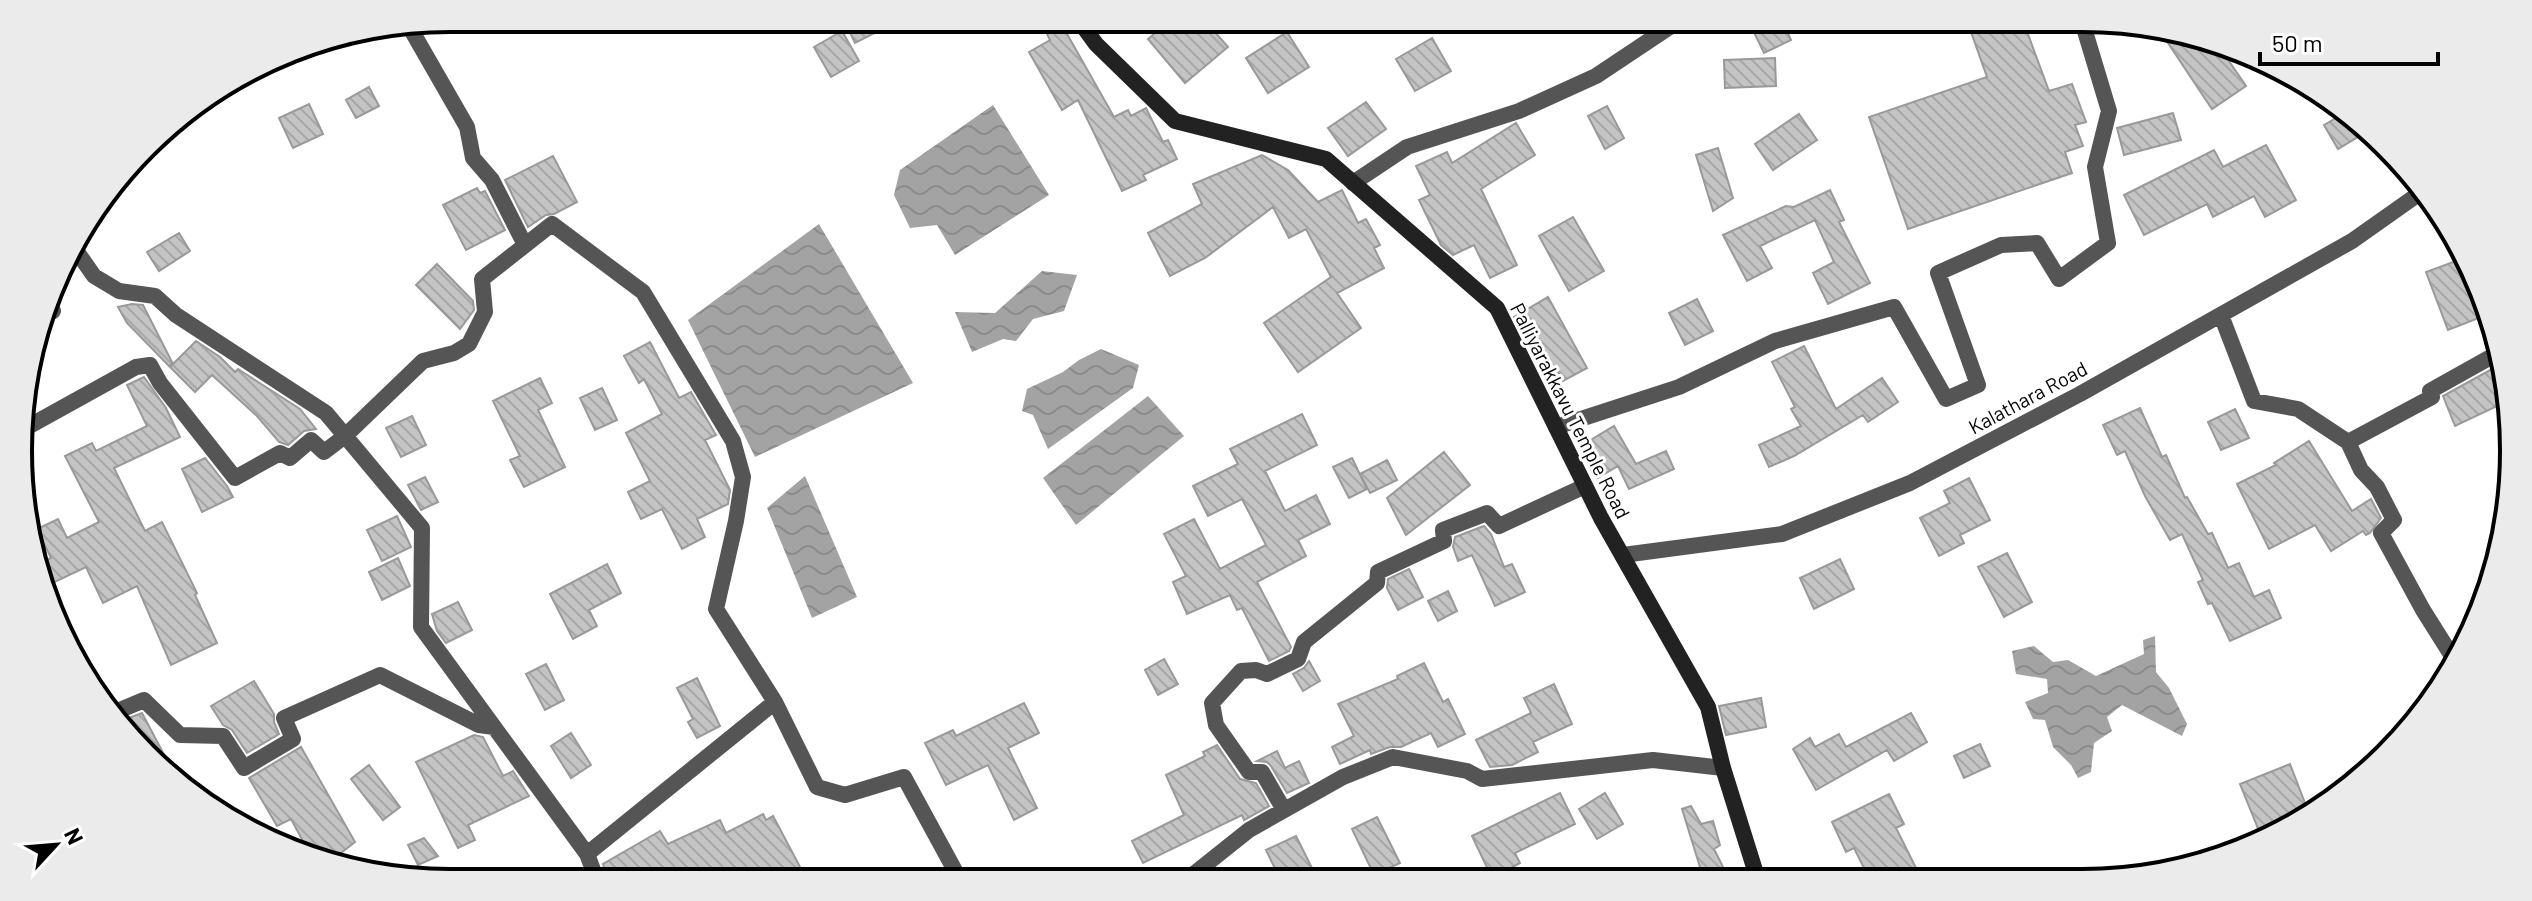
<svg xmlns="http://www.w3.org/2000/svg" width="2532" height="901" viewBox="0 0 2532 901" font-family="Barlow,sans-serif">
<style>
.water{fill:url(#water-waves)}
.building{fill:url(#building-back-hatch);stroke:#999;stroke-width:2}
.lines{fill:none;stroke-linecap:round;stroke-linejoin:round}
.street{stroke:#555;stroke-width:16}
.secondary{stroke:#222;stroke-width:16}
.labels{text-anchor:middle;stroke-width:6;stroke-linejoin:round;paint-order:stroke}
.street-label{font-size:20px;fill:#000;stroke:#fff}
.rim{fill:none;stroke:#000;stroke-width:4}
</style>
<defs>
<pattern id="water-waves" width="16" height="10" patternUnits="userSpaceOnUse" patternTransform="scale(2)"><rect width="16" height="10" fill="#a3a3a3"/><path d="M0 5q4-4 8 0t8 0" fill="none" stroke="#8b8b8b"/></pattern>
<pattern id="building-back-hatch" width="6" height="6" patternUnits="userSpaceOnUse" patternTransform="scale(2)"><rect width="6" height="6" fill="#c4c4c4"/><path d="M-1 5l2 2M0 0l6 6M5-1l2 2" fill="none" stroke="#a7a7a7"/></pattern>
</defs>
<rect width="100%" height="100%" fill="#fff"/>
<!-- water -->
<path class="water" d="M993,105L1049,195L955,255L937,225L910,228L894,195L900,170Z
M819,224L913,383L755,457L688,320Z
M1042,271L1077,275L1064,311L1033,319L1016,341L1003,339L972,352L955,312L995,313Z
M1101,349L1139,365L1133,388L1048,449L1033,415L1022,411L1027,389L1063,372L1079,360Z
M1148,396L1184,436L1076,525L1043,478Z
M805,476L857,597L812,618L767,508Z
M2155,636L2156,672L2169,688L2187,724L2182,736L2122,705L2107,717L2112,731L2094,743L2091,772L2078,778L2071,765L2053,747L2045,720L2033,719L2025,702L2048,693L2047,679L2016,674L2012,651L2034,646L2053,662L2068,660L2096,676L2144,654L2143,640Z
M1959,872L2027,879L1955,880Z"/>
<!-- building -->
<path class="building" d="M843,18H904L855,43Z
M1039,18H1058L1114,117L1128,110L1131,116L1146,108L1163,142L1168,140L1177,159L1143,175L1146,180L1122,191L1078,100L1062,110L1029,52L1050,40Z
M1172,18H1226L1213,30L1228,47L1185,83L1148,39Z
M1747,18H1781L1791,40L1764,53Z
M1966,18H2022L2049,91L2072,84L2086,122L2075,125L2083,146L2065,152L2072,173L1908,229L1869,117L1987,77Z
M2158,28L2193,33L2218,45L2246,86L2212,109Z
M842,31L859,61L831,77L814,47Z
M1287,32L1309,67L1268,93L1246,58Z
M1432,38L1451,71L1415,91L1396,59Z
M1775,58L1776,86L1725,88L1724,60Z
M369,87L379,106L356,118L346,100Z
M1366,102L1386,129L1348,156L1328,128Z
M309,104L323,134L293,148L279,118Z
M1607,106L1624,138L1605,149L1588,116Z
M2348,111L2366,132L2338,149L2324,125Z
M2173,113L2181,140L2124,155L2117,128Z
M1799,114L1817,140L1773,170L1755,144Z
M1516,123L1535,155L1481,189L1517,265L1490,278L1474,245L1453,255L1441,245L1419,200L1430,195L1416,166L1447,152L1452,163Z
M2266,145L2296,200L2265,217L2254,196L2213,217L2207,204L2144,235L2124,195L2214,150L2223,167Z
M1718,148L1733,198L1713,211L1696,155Z
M1262,155L1288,170L1318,202L1342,190L1358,223L1366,219L1380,245L1374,248L1384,268L1337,293L1361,328L1298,372L1264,323L1331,277L1306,229L1289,238L1273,207L1205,258L1170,276L1148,233L1202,204L1193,184Z
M553,156L577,202L554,214L546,215L528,227L505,180Z
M477,188L480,193L485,191L505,230L466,250L443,205Z
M1830,190L1844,220L1839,222L1870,283L1828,304L1813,273L1834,262L1815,220L1760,246L1772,268L1747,281L1723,235L1786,206L1794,207Z
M1573,217L1604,271L1569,291L1539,236Z
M179,233L190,251L159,271L147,252Z
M2464,258L2484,316L2448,330L2426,272Z
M437,264L473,301L474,310L460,329L416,285Z
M1548,297L1587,368L1563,381L1558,372L1547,379L1514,317Z
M1697,299L1713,331L1685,345L1669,313Z
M132,304L143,305L173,364L169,366L127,323L118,307Z
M196,341L220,357L235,372L238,369L300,409L316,429L304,431L288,445L279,442L257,416L212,375L195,392L170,367Z
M650,342L679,398L691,392L716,435L705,440L730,490L728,504L697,519L705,537L682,549L662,509L641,519L628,492L650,481L626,433L662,414L644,379L639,383L624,356Z
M1804,346L1836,409L1882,378L1898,402L1868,422L1863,415L1794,456L1769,467L1759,445L1801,426L1791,409L1795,407L1772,362Z
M2492,369H2499L2508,388L2510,400L2455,426L2443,396Z
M144,377L166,408L180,437L114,468L145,531L162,522L197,593L195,595L217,643L171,665L137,586L103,603L86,567L44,587L34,566L51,558L37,529L58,519L67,538L99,522L65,456L92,443L96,451L147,426L127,385Z
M540,378L552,403L538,410L565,467L524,487L510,460L520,456L493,401Z
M602,388L617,420L595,430L580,398Z
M2140,408L2162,457L2166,455L2185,498L2187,497L2208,534L2212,533L2228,568L2239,563L2254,597L2269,590L2281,618L2230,641L2212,603L2208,604L2198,582L2203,580L2182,534L2170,540L2145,496L2125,451L2117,455L2103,425Z
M2235,409L2249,438L2221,450L2208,422Z
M1302,414L1317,445L1265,471L1285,511L1316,495L1330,524L1298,540L1306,556L1257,582L1291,647L1289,651L1269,661L1242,608L1237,610L1230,595L1187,614L1173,582L1186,576L1164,534L1194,519L1220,569L1266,545L1242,499L1208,516L1193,486L1238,464L1230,449Z
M412,416L426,445L401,457L386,428Z
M1614,426L1636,464L1666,451L1674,469L1629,489L1618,466L1598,478L1579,447Z
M2309,441L2352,511L2371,499L2381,518L2370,533L2366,535L2363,531L2331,551L2315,525L2269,549L2237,484L2276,465L2274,463Z
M1444,452L1470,485L1406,535L1387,498Z
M205,458L227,486L233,497L202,512L182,469Z
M1352,458L1367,489L1349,498L1333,467Z
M1387,460L1397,480L1370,493L1360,474Z
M425,477L438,502L421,510L408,485Z
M1969,478L1990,520L1960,535L1964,543L1939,556L1920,518L1950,503L1944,491Z
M397,516L411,547L382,561L367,530Z
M1484,526L1491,534L1504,567L1512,564L1525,592L1495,606L1472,555L1458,561L1453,547L1455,537Z
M2007,553L2032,602L2004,617L1978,567Z
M398,558L410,586L382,600L369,572Z
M1840,559L1854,589L1814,609L1800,578Z
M607,564L621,593L589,610L597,626L573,639L550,594Z
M1409,569L1423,597L1398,610L1387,588L1388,579Z
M1448,591L1457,611L1438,621L1428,601Z
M458,602L472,630L446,643L437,631L432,614Z
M1164,659L1178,684L1158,695L1145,670Z
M1309,661L1320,681L1303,691L1293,674L1304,668Z
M1424,663L1443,702L1448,699L1465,734L1438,747L1431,733L1401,747H1390L1371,754L1370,750L1340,764L1332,747L1354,736L1338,704L1398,679L1397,676Z
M546,664L564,700L545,710L526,674Z
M697,678L720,726L697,738L688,722L693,719L677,688Z
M254,681L274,714V722L279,734L247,753L232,730L223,725L211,706Z
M1554,684L1572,724L1533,742L1538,752L1512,765L1490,767L1476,740L1531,713L1524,698Z
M1761,698L1766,727L1726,735L1719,706Z
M1024,703L1039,733L1008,748L1037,808L1014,820L988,765L946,785L925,743L953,730L956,736Z
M142,713L168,762L165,765L121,721Z
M1911,713L1927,742L1894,761L1887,750L1816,790L1793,749L1810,738L1815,747L1839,734L1846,747Z
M571,733L591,765L571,778L551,746Z
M474,735L483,737L503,776L513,771L529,796L468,825L475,840L458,848L416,762Z
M1980,744L1990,766L1964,778L1954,756Z
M1217,745L1240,779L1256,783L1269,806L1244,820L1242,815L1143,863L1132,841L1184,815L1166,775L1205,756L1203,752Z
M301,747L355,842L332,860L328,854L319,859L311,856L291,819L277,826L249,778Z
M1277,751L1285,768L1299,761L1309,783L1287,793L1271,766L1267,762L1257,761Z
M2290,764L2308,811L2259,831L2240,784Z
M369,765L400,807L383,820L351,779Z
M1560,793L1575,824L1515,853L1520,863L1492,878L1472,836Z
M1605,793L1623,824L1597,839L1579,809Z
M1889,794L1904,824L1896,828L1922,880H1870L1854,848L1846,852L1832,822Z
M1691,806L1701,824L1713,821L1720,845L1714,849L1727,875L1704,880L1682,809Z
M763,814L766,820L773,816L808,882L609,883L603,864L660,831L668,844L720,820L726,833Z
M1377,817L1400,863L1374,875L1352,829Z
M1296,836L1315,874L1300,881H1281L1266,850Z
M424,838L438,856L418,865L408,845Z"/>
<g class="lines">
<!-- street -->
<path class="street" d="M409,26L467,127L473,158L492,180L525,245
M1353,183L1407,147L1519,111L1596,76L1683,18
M46,315L53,311
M2221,315L2254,401L2298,409L2348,442L2361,470L2377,487L2394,520L2381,533L2423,610L2457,664
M1556,427L1679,387L1775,341L1894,307L1946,399L1978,385L1938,273L2001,245L2037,243L2059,279L2108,243L2095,167L2109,111L2081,18
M24,429L136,367L150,365L160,383L235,478L280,453L290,458L311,440L324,452L345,436L423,361L454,353L469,344L485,312L482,279L552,224L643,292L733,441L743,477L736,521L716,609L775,702L587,854L421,627L422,528L326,413L176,315L155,296L119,291L94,276L73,246
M2348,442L2432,397L2430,391L2489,358H2498
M1623,555L1782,534L1910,483L2080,394L2352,241L2420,193
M775,702L817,787L845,795L904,777L959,878
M113,713L144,700L180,735L223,736L244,768L293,739L284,718L380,675L479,725L494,727
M1284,810L1262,772H1249L1216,725L1212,703L1241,671L1256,670L1267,674L1298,659L1304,642L1377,583L1378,572L1444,541L1443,530L1487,513L1499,526L1585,486
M587,854L598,883
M1185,881L1249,830L1343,777L1393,757L1467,771L1482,779L1653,760L1723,768"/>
<!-- secondary -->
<path class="secondary" d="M1077,18L1096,44L1175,121L1326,159L1497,308L1601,518L1708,707L1723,768L1758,880"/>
</g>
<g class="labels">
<!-- street labels -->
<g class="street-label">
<text transform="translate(2028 398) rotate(-28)" y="7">Kalathara Road</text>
<text transform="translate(1570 411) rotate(63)" y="7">Palliyarakkavu Temple Road</text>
</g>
</g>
<!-- crop -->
<path d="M0 0H2532V901H0ZM450 32H2082A418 418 0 0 1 2500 450V451A418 418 0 0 1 2082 869H450A418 418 0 0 1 32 451V450A418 418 0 0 1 450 32Z" fill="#ebebeb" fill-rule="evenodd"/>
<path class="rim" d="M450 32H2082A418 418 0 0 1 2500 450V451A418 418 0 0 1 2082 869H450A418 418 0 0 1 32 451V450A418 418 0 0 1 450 32Z"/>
<!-- north arrow -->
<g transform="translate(56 845) rotate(64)" stroke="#ffffff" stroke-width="6" paint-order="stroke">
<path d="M0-6L14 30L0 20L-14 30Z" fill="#000000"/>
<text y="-12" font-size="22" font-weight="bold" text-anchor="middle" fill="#000000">N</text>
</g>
<!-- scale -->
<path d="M2260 52v12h178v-12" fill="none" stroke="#000000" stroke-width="4"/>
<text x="2272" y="52" font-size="24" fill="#000000" stroke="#ffffff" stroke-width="6" paint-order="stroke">50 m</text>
</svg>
